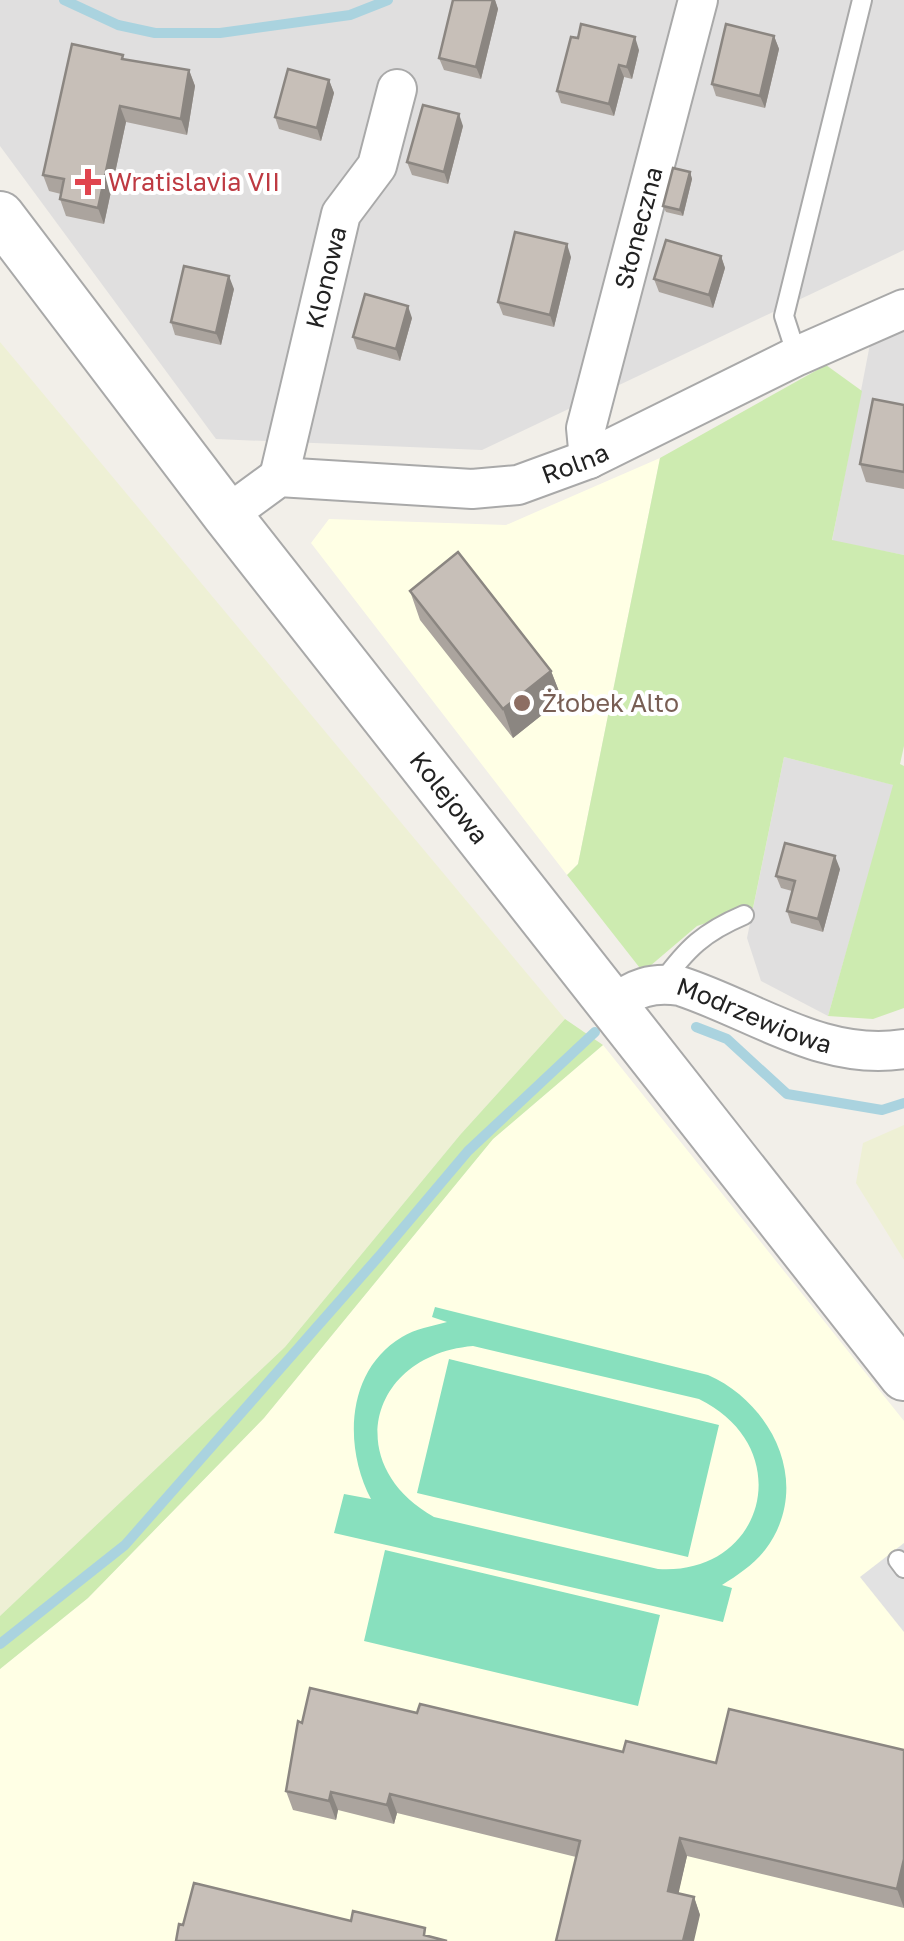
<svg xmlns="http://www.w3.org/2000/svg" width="904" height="1941" viewBox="0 0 904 1941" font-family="'Golos Text',sans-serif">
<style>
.residential{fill:#e0dfdf}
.education{fill:#ffffe5}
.farmland{fill:#eef0d5}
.grass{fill:#cdebb0}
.pitch{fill:#88e0be;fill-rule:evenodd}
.parking{fill:#e2e2e2}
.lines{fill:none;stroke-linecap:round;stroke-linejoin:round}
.stream{stroke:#aad3df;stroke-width:10}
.service-casing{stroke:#a9a9a9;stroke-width:22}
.minor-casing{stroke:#a9a9a9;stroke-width:42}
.tertiary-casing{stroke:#a9a9a9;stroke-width:52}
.service{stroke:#fff;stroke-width:18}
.minor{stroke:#fff;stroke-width:38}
.tertiary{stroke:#fff;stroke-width:48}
.wall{fill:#aba49e}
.shaded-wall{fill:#8b8681}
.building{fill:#c7bfb8;stroke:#8b8681;stroke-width:2.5}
.health-dot{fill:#e0444e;stroke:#fff;stroke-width:4}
.education-dot{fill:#8d6e63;stroke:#fff;stroke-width:4}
.labels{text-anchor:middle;stroke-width:8;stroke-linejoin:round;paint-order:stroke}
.health-label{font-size:25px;fill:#be3a42;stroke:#fff;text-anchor:start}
.street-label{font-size:25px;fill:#222;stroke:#fff}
.education-label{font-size:25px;fill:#785e54;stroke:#fff;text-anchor:start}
</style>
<rect width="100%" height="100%" fill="#f2efe9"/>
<!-- residential -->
<path class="residential" d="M0,0H904V250L482,450L216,439L0,146Z
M904,331V555L832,541L870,344Z
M784,757L894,785L828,1016L761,981L747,938Z"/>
<!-- education -->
<path class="education" d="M660,458L578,864L567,875L311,543L329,519L506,525Z
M603,1045L904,1421V1941H0V1669L88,1598L264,1418L493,1139Z"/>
<!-- farmland -->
<path class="farmland" d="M0,342L565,1019L460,1135L285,1347L0,1616Z
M904,1125V1260L856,1183L863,1143Z"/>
<!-- grass -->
<path class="grass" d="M826,365L862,391L832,540L904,555V746L900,764L904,766V1008L873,1019L828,1016L893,785L784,757L753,908L697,926L643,972L567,875L578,864L660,458Z
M565,1019L603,1045L493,1139L264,1418L88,1598L0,1669V1616L285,1347L460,1135Z"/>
<!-- pitch -->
<path class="pitch" d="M435,1307L708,1375C774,1404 813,1487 765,1550C753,1565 738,1575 722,1585L732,1588L723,1622L334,1533L344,1494L371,1499C344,1448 345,1371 402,1337C415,1329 432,1326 447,1322L432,1317ZM473,1346L699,1399C799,1448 765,1576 658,1569L434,1517C341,1465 369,1355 473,1346Z
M449,1359L719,1425L688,1557L417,1493Z
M385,1550L660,1615L638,1706L364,1641Z"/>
<!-- parking -->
<path class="parking" d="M904,1543V1632L860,1577Z"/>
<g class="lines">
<!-- stream -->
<path class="stream" d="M64,0L118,25L155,33H220L350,15L388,0
M696,1027L727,1039L787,1094L882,1110L904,1103
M0,1644L125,1545L381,1254L468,1151L595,1032"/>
<defs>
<path id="service" d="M797,356L784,316L862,0
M661,984C687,948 704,932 744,915
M898,1560L904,1568"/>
<g id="minor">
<path id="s1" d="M589,459L586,428L698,0"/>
<path id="s2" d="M279,477L341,214L377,166L397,89"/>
<path id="s3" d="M227,515L279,477L472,489L518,485L589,459L797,356L904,309"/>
<path id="s4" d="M613,1005C635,988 651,982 680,986C754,1010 823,1062 904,1049"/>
</g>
<g id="tertiary">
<path id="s5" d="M0,216L227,515L904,1376"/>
</g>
</defs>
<!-- service casing -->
<use href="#service" class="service-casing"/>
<!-- minor casing -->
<use href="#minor" class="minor-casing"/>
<!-- tertiary casing -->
<use href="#tertiary" class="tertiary-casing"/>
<!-- service -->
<use href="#service" class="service"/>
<!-- minor -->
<use href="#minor" class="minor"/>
<!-- tertiary -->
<use href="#tertiary" class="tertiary"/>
</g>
<!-- wall -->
<path class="wall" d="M453,0H495L498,9L481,79L444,70L439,58Z
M774,36L779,49L765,108L716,96L712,84Z
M639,50L632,79L624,77L614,116L561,103L557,91Z
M124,59L189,70L195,86L187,135L126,122L104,224L66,216L60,199L61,194L49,191L43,175Z
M329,80L334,93L321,141L279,129L275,117Z
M463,126L448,184L412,175L407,162Z
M690,172L692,179L683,216L666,212L663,206Z
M721,256L725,268L713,308L659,292L654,279Z
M571,257L554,327L503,315L498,302Z
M234,289L221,345L175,335L171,322Z
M412,318L400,361L357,349L353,337Z
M904,405V489L866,482L860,464Z
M410,591L551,671L562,699L513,738L420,620Z
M840,869L823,932L791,923L787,911L792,891L781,888L776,876Z
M417,1713L623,1752L716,1763L904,1750V1908L687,1856L678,1893L694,1897L700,1915L576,1857L397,1813L394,1824L338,1810L336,1820L293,1810L286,1791L302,1723Z"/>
<!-- shaded-wall -->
<path class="shaded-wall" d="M493,0H495L498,9L481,79L476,67Z
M774,36L779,49L765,108L760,96Z
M635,37L639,50L632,79L627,67Z
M619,65L624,77L614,116L609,104Z
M189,70L195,86L187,135L181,119Z
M329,80L334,93L321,141L317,128Z
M120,106L126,122L104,224L98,208Z
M459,114L463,126L448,184L444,172Z
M690,172L692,179L683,216L680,210Z
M567,244L571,257L554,327L550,315Z
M721,256L725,268L713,308L709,295Z
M229,276L234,289L221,345L216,333Z
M408,306L412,318L400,361L396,349Z
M551,671L562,699L513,738L503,709Z
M835,856L840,869L823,932L818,919Z
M331,1792L338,1810L336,1820L329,1801Z
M390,1794L397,1813L394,1824L387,1805Z
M680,1838L687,1856L675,1909L668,1891Z
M904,1859V1908L897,1889Z
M694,1897L700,1915L694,1941H683Z"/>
<!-- building -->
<path class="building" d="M453,0H493L476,67L439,58Z
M581,24L635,37L627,67L619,65L609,104L557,91L571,37L578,38Z
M726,24L774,36L760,96L712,84Z
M72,44L123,55L122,59L189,70L181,119L120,106L98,208L60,199L64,179L43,175Z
M288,69L329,80L317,128L275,117Z
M423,105L459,114L444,172L407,162Z
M673,168L690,172L680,210L663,206Z
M515,232L567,244L550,315L498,302Z
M666,240L721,256L709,295L654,279Z
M184,266L229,276L216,333L171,322Z
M365,294L408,306L396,349L353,337Z
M873,399L904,405V472L860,464Z
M458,552L551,671L503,709L410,591Z
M785,843L835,856L818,919L787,911L795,881L776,876Z
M310,1688L417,1713L420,1704L623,1752L626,1741L716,1763L729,1709L904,1750V1859L897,1889L680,1838L668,1891L694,1897L683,1941H556L580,1841L390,1794L387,1805L331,1792L329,1801L286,1791L298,1721L302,1723Z
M194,1883L351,1921L353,1911L425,1928L424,1935L447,1941H176L179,1924L183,1925Z"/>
<!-- markers -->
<path class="health-dot" d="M83 167h10v10h10v10h-10v10h-10v-10h-10v-10h10z"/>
<circle class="education-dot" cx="522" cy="703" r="10"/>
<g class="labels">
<!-- health labels -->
<g class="health-label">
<text x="108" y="191">Wratislavia VII</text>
</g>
<!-- street labels -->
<g class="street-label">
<text dy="9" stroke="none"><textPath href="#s1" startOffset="238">Słoneczna</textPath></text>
<text dy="9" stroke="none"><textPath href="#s2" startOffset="205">Klonowa</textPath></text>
<text dy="9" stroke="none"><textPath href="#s3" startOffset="365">Rolna</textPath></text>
<text dy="9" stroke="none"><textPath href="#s5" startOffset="735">Kolejowa</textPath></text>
<text dy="9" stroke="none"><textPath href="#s4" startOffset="152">Modrzewiowa</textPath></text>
</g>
<!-- education labels -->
<g class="education-label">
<text x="542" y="712">Żłobek Alto</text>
</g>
</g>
</svg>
